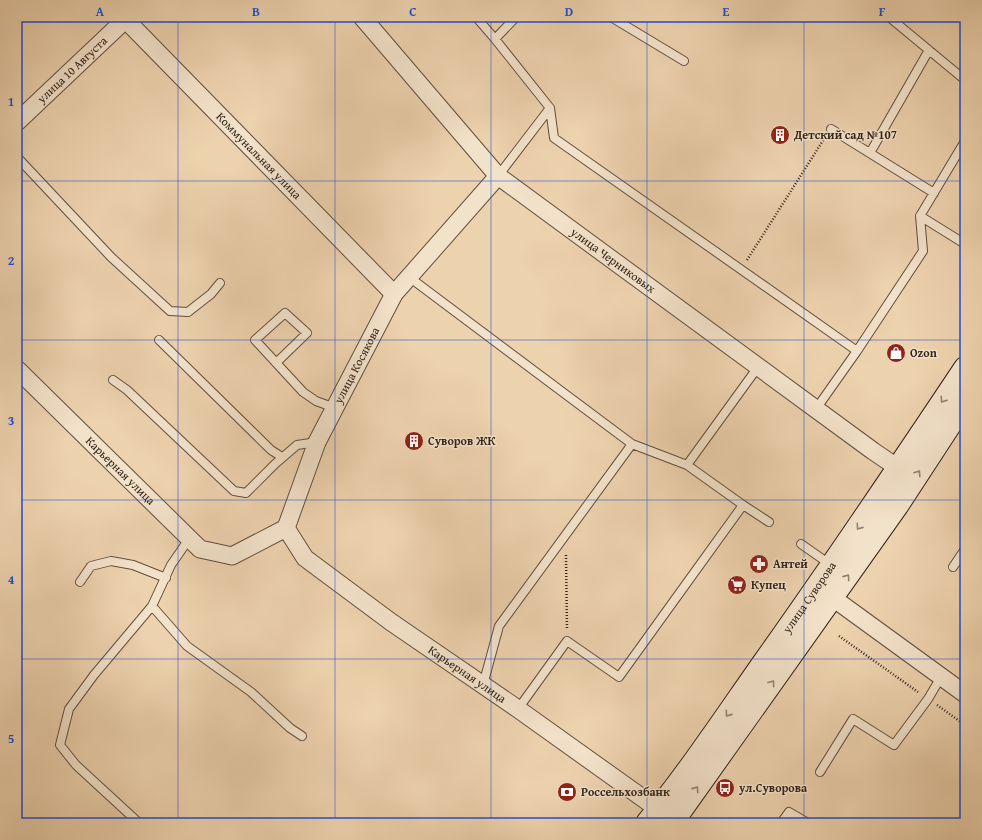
<svg xmlns="http://www.w3.org/2000/svg" width="982" height="840" viewBox="0 0 982 840" font-family="'Gentium Book Plus',serif">
<style>
.lines{fill:none;stroke-linecap:round;stroke-linejoin:round}
.service-casing{stroke:#604f3f;stroke-width:10}
.minor-casing{stroke:#604f3f;stroke-width:19}
.secondary-casing{stroke:#31231a;stroke-width:24}
.path{stroke:#31231a;stroke-width:2.5;stroke-dasharray:1 2;stroke-linecap:butt}
.service{stroke:#f3e2ca;stroke-width:8}
.minor{stroke:#f3e2ca;stroke-width:17}
.secondary{stroke:#f3e2ca;stroke-width:22}
.oneway{stroke:#928272}
.grid{fill:none;stroke:#1d4ed8;stroke-width:1;stroke-opacity:0.55}
.labels{text-anchor:middle;stroke-width:3;stroke-linejoin:round;paint-order:stroke}
.street-label{font-size:12px;fill:#31231a;stroke:#f3e2ca}
.poi-label{font-size:12px;font-weight:bold;fill:#31231a;stroke:#f3e2ca;text-anchor:start}
.neatline{fill:none;stroke:#1d4ed8;stroke-width:1.5}
.grid-label{font-size:13px;text-anchor:middle;font-weight:bold;fill:#1d4ed8}
</style>
<rect width="100%" height="100%" fill="#edd2ae"/>
<filter id="stains"><feTurbulence type="fractalNoise" baseFrequency=".005" numOctaves="4"/><feColorMatrix values="0 0 0 0 .2 0 0 0 0 .09 0 0 0 0 .02 0 0 0 .5 -.17"/></filter>
<radialGradient id="worn" r=".72"><stop offset=".6" stop-color="#630" stop-opacity="0"/><stop offset="1" stop-color="#630" stop-opacity=".3"/></radialGradient>
<g class="lines">
<defs>
<path id="service" d="M476,17L495,39L550,108L498,176
M611,17L684,61
M889,17L965,80
M495,39L516,17
M550,108L554,138L857,351
M831,129L934,193
M965,141L920,216L965,244
M870,153L929,50
M17,157L111,257L170,311L188,312L211,294L220,283
M409,277L632,444L687,465
M159,340L271,450L282,457
M276,363L307,333L285,313L255,340L303,392L316,401L335,408
M113,380L127,390L234,491L246,493L275,464L297,445L317,442
M816,409L857,351L923,251L920,216
M743,505L769,522
M801,544L831,565
M953,567L965,549
M80,582L91,566L111,561L133,565L166,578
M152,606L187,646L251,692L290,728L302,736
M483,685L499,626L632,444
M518,709L567,641L619,677L743,505L687,465L758,367
M820,772L853,719L894,745L928,699L941,677
M139,823L76,765L60,745L69,709L94,675L152,606L171,565L189,539
M781,823L789,812L808,823"/>
<g id="minor">
<path id="s1" d="M123,17L394,294"/>
<path id="s2" d="M362,17L498,176L873,451L898,468"/>
<path id="s3" d="M17,122L128,17"/>
<path id="s4" d="M17,369L200,549L232,556L286,528L317,442L394,294L498,176"/>
<path id="s5" d="M286,528L305,558L391,622L518,709L658,809"/>
<path d="M833,598L965,694"/>
</g>
<g id="secondary">
<path id="s6" d="M647,823C689,772 726,716 764,662C833,565 899,467 965,368"/>
<path d="M672,823L897,506L965,402"/>
</g>
</defs>
<!-- service casing -->
<use href="#service" class="service-casing"/>
<!-- minor casing -->
<use href="#minor" class="minor-casing"/>
<!-- secondary casing -->
<use href="#secondary" class="secondary-casing"/>
<!-- path -->
<path class="path" d="M747,260L824,139
M566,555L567,630
M839,636L918,692
M937,705L965,725"/>
<!-- service -->
<use href="#service" class="service"/>
<!-- minor -->
<use href="#minor" class="minor"/>
<!-- secondary -->
<use href="#secondary" class="secondary"/>
</g>
<!-- one-way arrows -->
<defs><path id="oneway-chevron" d="M-2-3.5L2.5 0L-2 3.5" fill="none" stroke-width="1.6" stroke-linecap="round" stroke-linejoin="round"/></defs>
<g class="oneway">
<use href="#oneway-chevron" transform="translate(943 400) rotate(124)"/>
<use href="#oneway-chevron" transform="translate(918 473) rotate(-57)"/>
<use href="#oneway-chevron" transform="translate(859 527) rotate(125)"/>
<use href="#oneway-chevron" transform="translate(847 577) rotate(-55)"/>
<use href="#oneway-chevron" transform="translate(772 683) rotate(-54)"/>
<use href="#oneway-chevron" transform="translate(728 714) rotate(125)"/>
<use href="#oneway-chevron" transform="translate(696 789) rotate(-55)"/>
</g>
<!-- grid -->
<path class="grid" d="M178,17V823M335,17V823M491,17V823M647,17V823M804,17V823M17,181H965M17,340H965M17,500H965M17,659H965"/>
<!-- icons -->
<defs>
<symbol id="building-disc" viewBox="-11 -11 22 22"><circle r="9.5" fill="#8f2418" stroke="#f3e2ca"/><path d="M-4-6H4V6H1V3H-1V6H-4ZM-2.5-4.3h1.7v1.8h-1.7ZM.8-4.3h1.7v1.8H.8ZM-2.5-1h1.7V.8h-1.7ZM.8-1h1.7V.8H.8Z" fill="#fff"/></symbol>
<symbol id="shop-disc" viewBox="-11 -11 22 22"><circle r="9.5" fill="#8f2418" stroke="#f3e2ca"/><path d="M-5-2.5h2.3a2.7 3.5 0 0 1 5.4 0H5L5.5 6h-11ZM-1.5-2.5h3a1.5 2.3 0 0 0-3 0Z" fill="#fff"/></symbol>
<symbol id="pharmacy-disc" viewBox="-11 -11 22 22"><circle r="9.5" fill="#8f2418" stroke="#f3e2ca"/><path d="M-2-6h4v4h4v4h-4v4h-4v-4h-4v-4h4Z" fill="#fff"/></symbol>
<symbol id="supermarket-disc" viewBox="-11 -11 22 22"><circle r="9.5" fill="#8f2418" stroke="#f3e2ca"/><path d="M-6-5.5h2.5l.6 2H6L4.5 2H-2.5L-4.4-4H-6ZM-1.5 3.2a1.3 1.3 0 1 0 .1 0ZM3 3.2a1.3 1.3 0 1 0 .1 0Z" fill="#fff"/></symbol>
<symbol id="bus-disc" viewBox="-11 -11 22 22"><circle r="9.5" fill="#8f2418" stroke="#f3e2ca"/><path d="M-5-6H5V4H4V6H2V4H-2V6H-4V4H-5ZM-3.5-4V0h7V-4ZM-3.5 1.2v1.5H-2V1.2ZM2 1.2v1.5H3.5V1.2Z" fill="#fff"/></symbol>
<symbol id="bank-disc" viewBox="-11 -11 22 22"><circle r="9.5" fill="#8f2418" stroke="#f3e2ca"/><path d="M-6-4H6V4H-6ZM0-2.3a2.3 2.3 0 1 0 0 4.6a2.3 2.3 0 1 0 0-4.6Z" fill="#fff"/></symbol>
</defs>
<g fill-rule="evenodd">
<use href="#building-disc" x="769" y="124" width="22" height="22"/>
<use href="#shop-disc" x="885" y="342" width="22" height="22"/>
<use href="#building-disc" x="403" y="430" width="22" height="22"/>
<use href="#pharmacy-disc" x="748" y="553" width="22" height="22"/>
<use href="#supermarket-disc" x="726" y="574" width="22" height="22"/>
<use href="#bus-disc" x="714" y="777" width="22" height="22"/>
<use href="#bank-disc" x="556" y="781" width="22" height="22"/>
</g>
<g class="labels">
<!-- street labels -->
<g class="street-label">
<text dy="4" stroke="none"><textPath href="#s3" startOffset="76">улица 10 Августа</textPath></text>
<text dy="4" stroke="none"><textPath href="#s1" startOffset="194">Коммунальная улица</textPath></text>
<text dy="4" stroke="none"><textPath href="#s2" startOffset="352">улица Черниковых</textPath></text>
<text dy="4" stroke="none"><textPath href="#s4" startOffset="528">улица Косякова</textPath></text>
<text dy="4" stroke="none"><textPath href="#s4" startOffset="145">Карьерная улица</textPath></text>
<text dy="4" stroke="none"><textPath href="#s6" startOffset="278">улица Суворова</textPath></text>
<text dy="4" stroke="none"><textPath href="#s5" startOffset="235">Карьерная улица</textPath></text>
</g>
<!-- poi labels -->
<g class="poi-label">
<text x="794" y="139">Детский сад №107</text>
<text x="910" y="357">Ozon</text>
<text x="428" y="445">Суворов ЖК</text>
<text x="773" y="568">Антей</text>
<text x="751" y="589">Купец</text>
<text x="739" y="792">ул.Суворова</text>
<text x="581" y="796">Россельхозбанк</text>
</g>
</g>
<!-- margin -->
<rect width="982" height="840" fill="none" stroke="#edd2ae" stroke-width="44"/>
<rect x="22" y="22" width="938" height="796" class="neatline"/>
<g class="grid-label">
<text x="100" y="16">A</text>
<text x="256" y="16">B</text>
<text x="413" y="16">C</text>
<text x="569" y="16">D</text>
<text x="726" y="16">E</text>
<text x="882" y="16">F</text>
<text x="11" y="106">1</text>
<text x="11" y="265">2</text>
<text x="11" y="425">3</text>
<text x="11" y="584">4</text>
<text x="11" y="743">5</text>
</g>
<rect width="100%" height="100%" filter="url(#stains)"/>
<rect width="100%" height="100%" fill="url(#worn)"/>
</svg>
